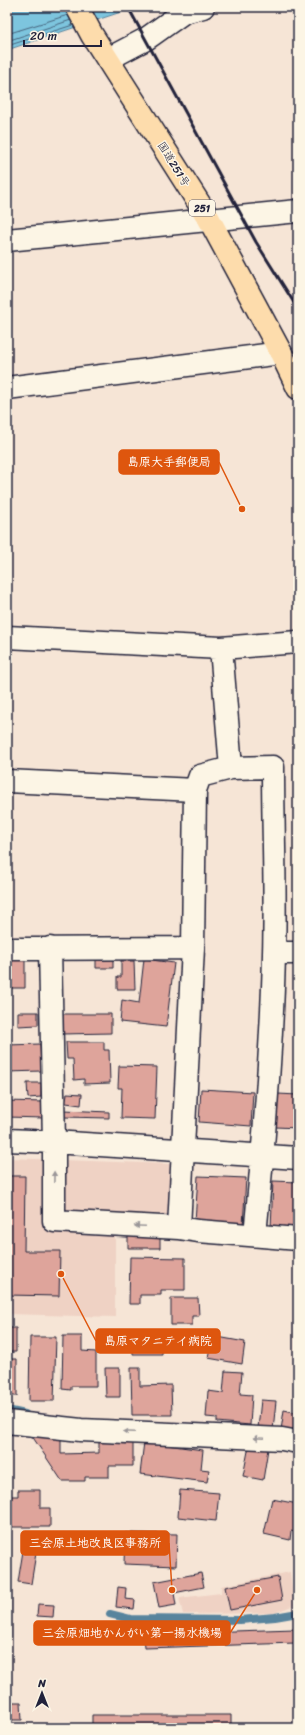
<svg xmlns="http://www.w3.org/2000/svg" width="305" height="1735" viewBox="0 0 305 1735" font-family="Sriracha,'Klee One',sans-serif">
<style>
.built{fill:#efd2c4}
.water{fill:#7dc5de;stroke:#59849d}
.lines{fill:none;stroke-linecap:round;stroke-linejoin:round}
.shore{stroke:#46637c;stroke-width:1}
.stream{stroke:#59849d;stroke-width:8}
.building{fill:#dea49b;stroke:#22223b}
.minor-casing{stroke:#22223b;stroke-width:25}
.highway-casing{stroke:#22223b;stroke-width:25}
.minor{stroke:#fcf5e5;stroke-width:22}
.highway{stroke:#fddcac;stroke-width:22}
.rail{stroke:#22223b;stroke-width:3}
.oneway{fill:#9a9698}
.labels{text-anchor:middle;stroke-width:3;stroke-linejoin:round;paint-order:stroke}
.shield{fill:#fcf5e5;stroke:#63616e;stroke-width:1}
.shield-label{font-size:10px;font-weight:bold;fill:#22223b}
.street-label{font-size:11px;fill:#22223b;stroke:#fcf5e5}
.leader{fill:none;stroke:#de560e;stroke-width:1.5}
.callout-dot{fill:#de560e;stroke:#fcf5e5;stroke-width:1.5}
.callout{fill:#de560e;stroke:#de560e;stroke-width:1.5}
.callout-label{font-size:12px;text-anchor:middle;font-weight:bold;fill:#fff}
</style>
<rect width="100%" height="100%" fill="#f6e5d6"/>
<filter id="ink" filterUnits="userSpaceOnUse"><feTurbulence type="fractalNoise" baseFrequency=".025" numOctaves="2"/><feDisplacementMap in="SourceGraphic" scale="8" xChannelSelector="R" yChannelSelector="G"/><feConvolveMatrix kernelMatrix="1 2 1 2 8 2 1 2 1" color-interpolation-filters="sRGB"/></filter>
<g filter="url(#ink)">
<!-- built -->
<path class="built" d="M7,1158L172,1164L168,1234L115,1232V1317L7,1314Z
M290,1572L294,1605L274,1613L183,1614L179,1598L221,1593V1586Z"/>
<!-- water -->
<path class="water" d="M7,7H136L7,50Z"/>
<g class="lines">
<!-- shore -->
<path class="shore" d="M7,34L68,15
M7,41L71,20
M7,46L73,25"/>
<!-- stream -->
<path class="stream" d="M7,1410L25,1414
M110,1614L130,1619L240,1620L275,1617L298,1613"/>
</g>
<!-- building -->
<path class="building" d="M7,957H25V988H7Z
M96,959H113V968H96Z
M144,959L174,963L166,1027L120,1022L122,1000L139,1003Z
M121,961H134L135,989H117V977H121Z
M18,1012H38V1025L18,1026Z
M62,1014H111V1033L62,1034Z
M66,1042H104V1050H109L110,1083L84,1084V1079L74,1080L73,1059H67Z
M40,1044L41,1071L7,1072V1045Z
M119,1066L157,1067L155,1119L121,1118L122,1088H118Z
M27,1083H41V1097L28,1098Z
M201,1089L253,1092L251,1126L199,1122Z
M67,1093L82,1094L81,1105L66,1103Z
M278,1094L298,1095V1128L276,1127Z
M7,1101L43,1102V1118L7,1117Z
M64,1110L109,1112V1118L64,1117Z
M7,1176H25L24,1251H60L59,1296L7,1295Z
M198,1176L246,1178L243,1225L195,1222Z
M273,1181L298,1182V1230L271,1228Z
M128,1235H160V1248H128Z
M130,1257L185,1258V1290H161V1295H140V1304H129Z
M171,1298H198L199,1316H192V1325H171Z
M7,1328H16V1352H7Z
M133,1330H162V1354H133Z
M63,1336H82V1351L96,1352V1386H71V1390L62,1389Z
M212,1336L245,1342L242,1364L208,1358Z
M30,1337H56L54,1401H29Z
M7,1359H17V1396H7Z
M105,1368H120V1397H106Z
M131,1368H140V1386L171,1385L172,1415H132Z
M225,1371L242,1372L240,1394L252,1395L250,1425L217,1422V1418L206,1417L208,1391L223,1393Z
M261,1400L276,1401L273,1430L258,1428Z
M284,1410L298,1413V1433L281,1430Z
M32,1436H61V1454L99,1453V1441H133V1466H109V1477H85V1481H62Z
M144,1442L203,1450L201,1469L209,1470L207,1482L140,1474Z
M249,1446L268,1449L263,1480L243,1476Z
M18,1490H40V1508H50V1527H7V1496H18Z
M180,1490L219,1493L216,1521L178,1517Z
M272,1499L298,1504V1533L291,1531L290,1540L264,1534Z
M125,1533L177,1534L176,1566L124,1564Z
M7,1545H8V1563H7Z
M23,1551L36,1553L31,1584L18,1582Z
M201,1573L204,1587L174,1593L176,1605L159,1608L154,1582Z
M278,1577L282,1600L230,1610L225,1587Z
M118,1587L126,1588L125,1599L135,1600L134,1609L116,1607Z
M7,1600L10,1601V1637H7Z
M38,1604L54,1605L53,1617L37,1616Z
M295,1629V1643L145,1648L144,1634Z
M8,1702H21L22,1720H9Z
M92,1715H231V1728H92Z"/>
<g class="lines">
<defs>
<path id="minor" d="M108,59L146,39L184,12L203,7
M7,240L298,211
M7,388L281,353
M7,637L221,648L298,642
M221,648L231,768L200,776L195,790L193,948L179,1228L198,1231L298,1239
M231,768L273,767C273,829 276,892 274,954C272,1048 264,1142 255,1235
M7,781L195,790
M50,948L54,1142V1221L179,1228
M7,949L193,948
M274,953H298
M7,1140L54,1142L298,1158
M7,1422L81,1430L282,1439L298,1442"/>
<path id="highway" d="M77,7L92,35L209,219L281,353L298,388"/>
</defs>
<!-- minor casing -->
<use href="#minor" class="minor-casing"/>
<!-- highway casing -->
<use href="#highway" class="highway-casing"/>
<!-- minor -->
<use href="#minor" class="minor"/>
<!-- highway -->
<use href="#highway" class="highway"/>
<!-- rail -->
<path class="rail" d="M128,7L256,242L298,309"/>
</g>
<!-- one-way arrows -->
<defs><path id="oneway-solid" d="M-6-.8H1V-3.2L6.5 0L1 3.2V.8H-6Z"/></defs>
<g class="oneway">
<use href="#oneway-solid" transform="translate(54 1177) rotate(-89)"/>
<use href="#oneway-solid" transform="translate(140 1226) rotate(-177)"/>
<use href="#oneway-solid" transform="translate(129 1432) rotate(-177)"/>
<use href="#oneway-solid" transform="translate(259 1438) rotate(-177)"/>
</g>
</g>
<g class="labels">
<!-- shield labels -->
<rect class="shield" x="189" y="200" width="26" height="16" rx="3"/>
<g class="shield-label">
<text x="202" y="212">251</text>
</g>
<!-- street labels -->
<g class="street-label">
<text transform="translate(174 164) rotate(58)" y="4">国道251号</text>
</g>
</g>
<!-- callouts -->
<path class="leader" d="M242 509L219 462M61 1274L96 1341M172 1590L169 1543M257 1590L230 1633"/>
<g class="callout-dot">
<circle cx="242" cy="509" r="4"/>
<circle cx="61" cy="1274" r="4"/>
<circle cx="172" cy="1590" r="4"/>
<circle cx="257" cy="1590" r="4"/>
</g>
<g class="callout">
<rect x="119" y="450" width="100" height="24" rx="4"/>
<rect x="96" y="1329" width="124" height="24" rx="4"/>
<rect x="21" y="1531" width="148" height="24" rx="4"/>
<rect x="34" y="1621" width="196" height="24" rx="4"/>
</g>
<g class="callout-label">
<text x="169" y="466">島原大手郵便局</text>
<text x="158" y="1345">島原マタニテイ病院</text>
<text x="95" y="1547">三会原土地改良区事務所</text>
<text x="132" y="1637">三会原畑地かんがい第一揚水機場</text>
</g>
<!-- margin -->
<rect width="305" height="1735" fill="none" stroke="#fcf5e5" stroke-width="24"/>
<rect x="12" y="12" width="281" height="1711" fill="none" stroke="#22223b" stroke-width="1.5" filter="url(#ink)"/>
<!-- north arrow -->
<g transform="translate(42 1693)" stroke="#fcf5e5" stroke-width="3" paint-order="stroke">
<path d="M0-3L7 15L0 10L-7 15Z" fill="#22223b"/>
<text y="-6" font-size="11" font-weight="bold" text-anchor="middle" fill="#22223b">N</text>
</g>
<!-- scale -->
<path d="M24 40v6h77v-6" fill="none" stroke="#22223b" stroke-width="2"/>
<text x="30" y="40" font-size="12" fill="#22223b" stroke="#fcf5e5" stroke-width="3" paint-order="stroke">20 m</text>
</svg>
